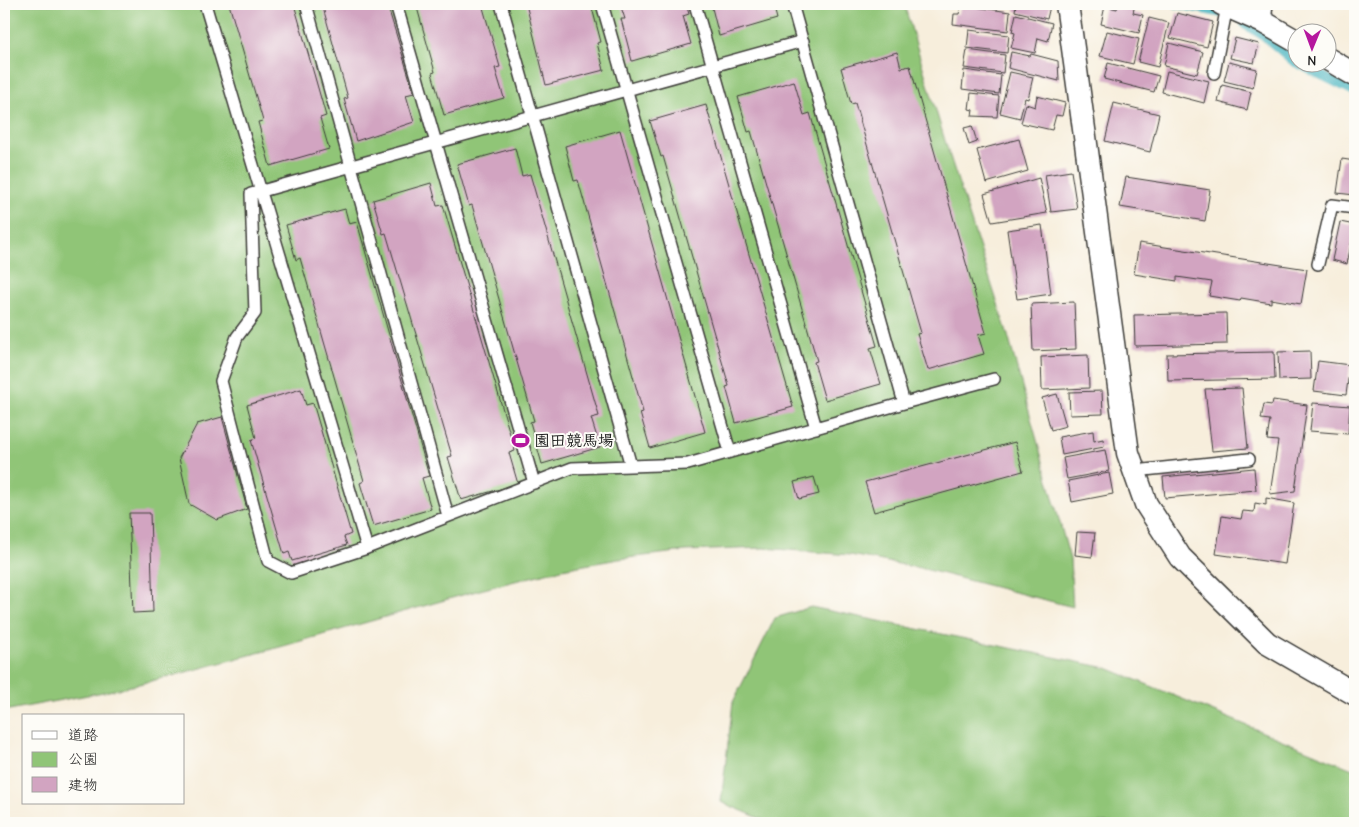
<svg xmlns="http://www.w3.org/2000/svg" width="1359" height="827" viewBox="0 0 1359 827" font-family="'Comic Neue','Klee One',sans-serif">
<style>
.green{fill:#90c577;stroke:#56704a}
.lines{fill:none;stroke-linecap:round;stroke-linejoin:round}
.stream{stroke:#44b3bf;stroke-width:9}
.building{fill:#d2a4c1}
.service-casing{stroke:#3d3c39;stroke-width:14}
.minor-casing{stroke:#3d3c39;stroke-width:25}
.service{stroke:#fff;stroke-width:11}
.minor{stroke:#fff;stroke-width:22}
.labels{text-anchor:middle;stroke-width:4;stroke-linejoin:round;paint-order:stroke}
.poi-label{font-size:16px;font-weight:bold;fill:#1c1c1c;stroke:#fdfcf7;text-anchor:start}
</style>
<rect width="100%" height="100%" fill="#fdfcf7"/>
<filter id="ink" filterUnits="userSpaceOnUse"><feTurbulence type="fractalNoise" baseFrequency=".02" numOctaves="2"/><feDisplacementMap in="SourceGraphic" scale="10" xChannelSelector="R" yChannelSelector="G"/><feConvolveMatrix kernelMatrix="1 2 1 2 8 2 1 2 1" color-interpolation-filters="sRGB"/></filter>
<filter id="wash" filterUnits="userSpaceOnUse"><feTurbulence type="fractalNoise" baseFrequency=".0096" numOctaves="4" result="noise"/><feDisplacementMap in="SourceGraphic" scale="20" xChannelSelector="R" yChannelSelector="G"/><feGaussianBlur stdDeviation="1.12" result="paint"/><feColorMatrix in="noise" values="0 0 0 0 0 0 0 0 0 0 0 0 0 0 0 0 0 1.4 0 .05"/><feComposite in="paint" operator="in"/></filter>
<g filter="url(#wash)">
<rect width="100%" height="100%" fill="#f7eedc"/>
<!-- green -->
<path class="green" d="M4,4H904L946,144L1007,332L1070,559L1073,607L920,568L850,555L764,548L686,551L619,559L562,569L480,590L280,647L175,675L119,689L4,711Z
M811,607L1107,668L1355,770V823H771L721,802L733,702L775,618Z"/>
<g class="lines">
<!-- stream -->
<path class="stream" d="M1176,4L1225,14
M1245,25L1264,36L1294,62L1355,92"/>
</g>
<g id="blocks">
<!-- building -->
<path class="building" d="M229,4H294L326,116L320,118L329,149L270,166L258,122L263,121Z
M322,4H387L414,93L406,95L414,122L356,141L344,99L348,98Z
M416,4H482L500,67L495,68L504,98L444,115L432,73L435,72Z
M526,4H591L601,42L597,43L604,70L546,85Z
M620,4H686L689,14L683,16L691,44L632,61L621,19H625Z
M711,4H773L777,19L719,36Z
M1016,4H1046L1050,6L1047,19L1015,11Z
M1118,4H1135L1133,13L1143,15L1139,33L1101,24L1105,6L1117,9Z
M961,5L1010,12L1008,31L953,24L954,14H959Z
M1177,13L1213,22L1207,47L1170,38Z
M1016,14L1052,23L1048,41L1038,38L1035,53L1011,48L1015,33L1012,32Z
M1149,18L1169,23L1158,67L1138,62Z
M969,30L1009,35L1007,53L967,48Z
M1107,31L1139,39L1133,64L1100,56Z
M1235,38L1259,44L1254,63L1230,58Z
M1169,43L1203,52L1197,74L1164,66Z
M967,50L1005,55L1003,73L964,68Z
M897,52L901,68L910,66L986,333L978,335L984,354L928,370L917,334L921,333L855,103L851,104L841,68Z
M1011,52L1030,56L1031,54L1058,61L1059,81L1008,68Z
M1229,62L1257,69L1253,88L1224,81Z
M1108,63L1159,76L1154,92L1104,79Z
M964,70L1001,75L999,94L962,89Z
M1167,71L1209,81L1204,103L1162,92Z
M1010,72L1033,77L1028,99L1025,98L1020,118L1000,113Z
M794,81L804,115L810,113L877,346L870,348L881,384L825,400L814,362L817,361L751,131L748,132L738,97Z
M1222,85L1251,92L1247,110L1218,102Z
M971,93L999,96L997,117L972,116L973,110L969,109Z
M1037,96L1065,103L1062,116L1056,115L1052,130L1021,123L1026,104L1035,107Z
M1114,103L1159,114L1150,152L1105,141Z
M706,105L793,407L736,423L726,387L729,386L663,156L661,157L650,121Z
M972,126L977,142L969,145L964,128Z
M620,130L705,432L650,448L640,413L643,412L578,180L574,181L565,146Z
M1019,139L1028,171L986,183L977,150Z
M515,148L522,176L530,174L599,416L591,418L600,447L542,464L530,422L534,421L472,205L469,206L457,164Z
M1342,159L1355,161V195L1337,193Z
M1071,171L1077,209L1051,212L1045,175Z
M1126,177L1210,190L1205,221L1120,207Z
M1039,178L1047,213L992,222L984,194Z
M431,183L437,206L443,205L515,451L509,453L518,484L461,500L448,457L452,456L386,233L383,234L373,200Z
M345,209L349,224L357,222L429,476L422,478L431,509L373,526L360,483L364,481L300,258L296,260L286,225Z
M1340,222L1355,225L1347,264L1332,260Z
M1042,225L1051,294L1017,299L1007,230Z
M1139,243L1307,269L1301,304L1271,299V303L1241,298L1240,301L1209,296L1212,282L1177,277V281L1134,274Z
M1074,302L1076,349L1033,351L1031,304Z
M1226,313L1227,344L1135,346L1134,315Z
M1310,351L1311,379L1279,380L1278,352Z
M1274,352L1275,379L1168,381L1167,354Z
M1088,355L1089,388L1042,390L1041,357Z
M1318,361L1350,365L1346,395L1314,391Z
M1242,388L1248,448L1212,451L1205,389Z
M301,389L306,405L313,403L351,534L344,537L347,545L292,561L289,552L284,554L251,440L256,438L247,405Z
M1102,391L1103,414L1070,415L1069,392Z
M1057,394L1066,426L1051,430L1042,398Z
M1273,400L1307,405L1295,491L1270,494L1278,441L1267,440L1270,420L1261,419L1264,404L1272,405Z
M1313,403L1350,406L1348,434L1310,431Z
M222,417L247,509L217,520L189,504L179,458L197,424Z
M1093,431L1094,441L1103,439L1104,447L1062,455L1059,437Z
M1015,442L1023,471L874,512L865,482Z
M1105,450L1109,471L1067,479L1063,458Z
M1254,468L1256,490L1165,498L1163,477Z
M1109,473L1113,494L1072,502L1068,481Z
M814,477L819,494L799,499L794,482Z
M1266,498L1294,503L1285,564L1216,554L1222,516L1241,519L1243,511L1254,512L1255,503L1266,505Z
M129,513H150L153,612L133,613Z
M1077,532L1095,533L1092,557L1075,555Z"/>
</g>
</g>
<g filter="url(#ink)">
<use href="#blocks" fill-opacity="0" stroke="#3d3c39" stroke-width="1"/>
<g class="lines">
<defs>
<path id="service" d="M205,4L367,548
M306,4L448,516
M396,4L534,483
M501,4L631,466
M602,4L730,452
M695,4L816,428
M792,4L904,403L688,464L572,468L367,548L291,573L268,561L221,381L237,337L255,313L251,194L803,41
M1265,23L1267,4
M1214,73L1227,6
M1318,264L1332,205L1355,208
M904,403L994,379
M1135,471L1249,459"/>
<path id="minor" d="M1067,4L1128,453L1146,504L1180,557L1267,643L1355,694
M1222,4L1263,22L1296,41
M1326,58L1355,75"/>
</defs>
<!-- service casing -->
<use href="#service" class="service-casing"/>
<!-- minor casing -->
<use href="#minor" class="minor-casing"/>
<!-- service -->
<use href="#service" class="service"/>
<!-- minor -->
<use href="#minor" class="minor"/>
</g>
</g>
<!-- icons -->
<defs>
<symbol id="stadium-bare" viewBox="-9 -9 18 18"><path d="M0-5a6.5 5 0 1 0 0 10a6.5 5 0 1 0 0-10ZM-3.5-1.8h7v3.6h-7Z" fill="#b5179e" stroke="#fdfcf7" stroke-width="2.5" paint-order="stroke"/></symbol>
</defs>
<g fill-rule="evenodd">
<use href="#stadium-bare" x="508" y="428" width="25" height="25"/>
</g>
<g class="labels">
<!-- poi labels -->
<g class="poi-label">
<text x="534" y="446">園田競馬場</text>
</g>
</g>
<!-- margin -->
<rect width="1359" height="827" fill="none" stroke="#fdfcf7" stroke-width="20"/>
<!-- legend -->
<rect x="22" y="714" width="162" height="90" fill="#fdfcf7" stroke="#a3a29f"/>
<rect x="32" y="731" width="25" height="8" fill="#ffffff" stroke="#a3a29f"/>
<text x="68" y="740" font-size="15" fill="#1c1c1c">道路</text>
<rect x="32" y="752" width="25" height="15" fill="#90c577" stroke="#a3a29f"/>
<text x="68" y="764" font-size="15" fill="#1c1c1c">公園</text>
<rect x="32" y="777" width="25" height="15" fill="#d2a4c1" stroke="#a3a29f"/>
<text x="68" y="790" font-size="15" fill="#1c1c1c">建物</text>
<!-- north arrow -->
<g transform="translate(1312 48) rotate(181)"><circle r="24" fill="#fdfcf7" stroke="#a3a29f"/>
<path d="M0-4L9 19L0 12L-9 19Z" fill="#b5179e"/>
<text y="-8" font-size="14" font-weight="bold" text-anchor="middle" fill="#1c1c1c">N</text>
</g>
</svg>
